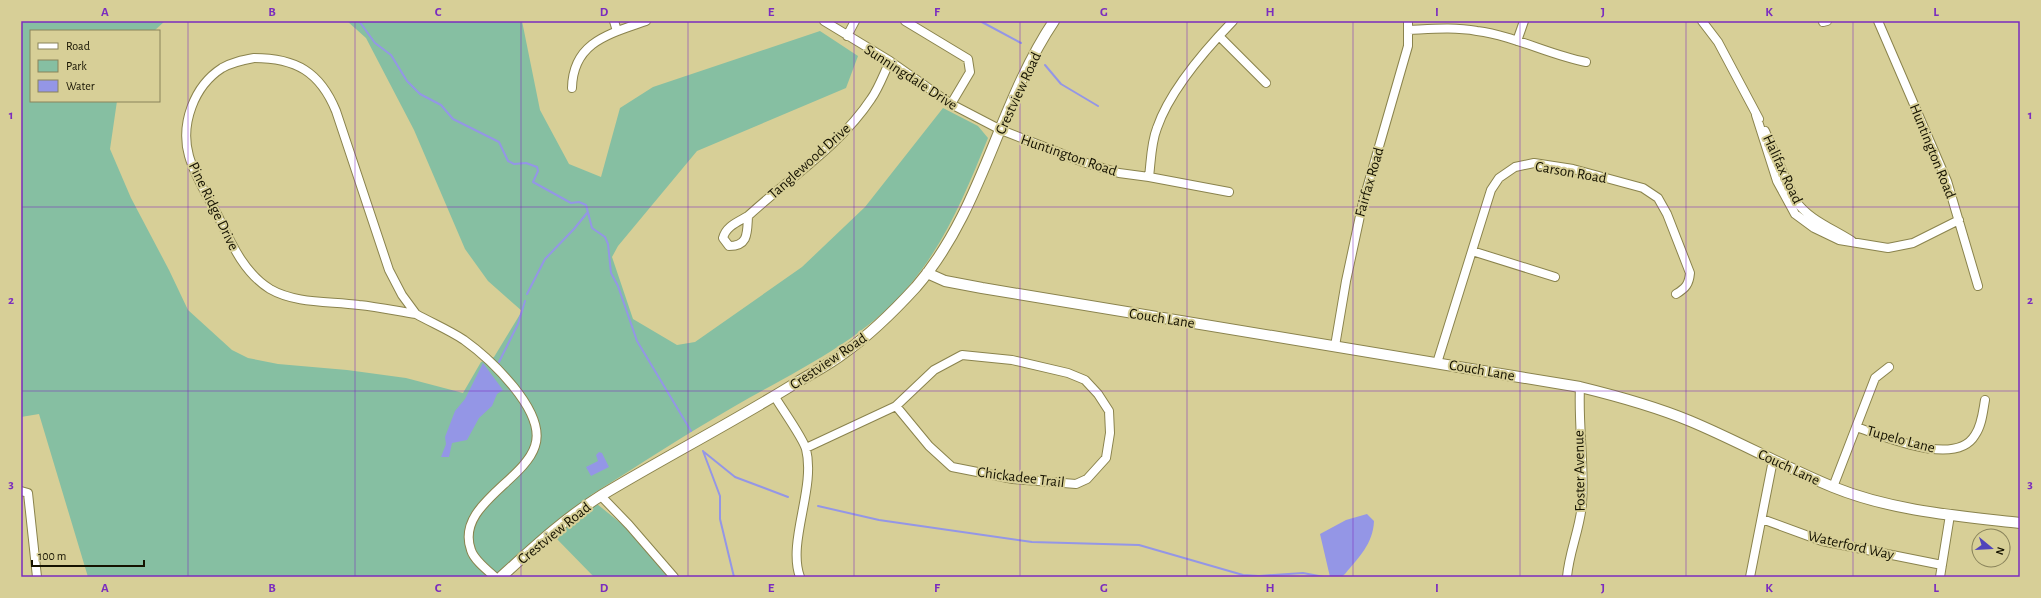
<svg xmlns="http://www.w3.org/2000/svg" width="2041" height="598" viewBox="0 0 2041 598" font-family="'Alegreya Sans',sans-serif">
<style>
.green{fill:#86bfa2}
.water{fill:#9496e6}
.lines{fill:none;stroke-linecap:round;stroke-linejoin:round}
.stream{stroke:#9496e6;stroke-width:2}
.minor-casing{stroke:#8a834d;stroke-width:10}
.tertiary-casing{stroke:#8a834d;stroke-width:12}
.minor{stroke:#fff;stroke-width:8}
.tertiary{stroke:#fff;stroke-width:10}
.grid{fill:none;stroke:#7b2cbf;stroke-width:1;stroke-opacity:0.55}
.labels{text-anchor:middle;stroke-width:4;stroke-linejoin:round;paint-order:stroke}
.street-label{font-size:15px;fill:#151200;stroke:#d7cf97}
.neatline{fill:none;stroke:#7b2cbf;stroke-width:1.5}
.grid-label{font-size:13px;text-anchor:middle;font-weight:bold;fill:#7b2cbf}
</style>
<rect width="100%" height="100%" fill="#d7cf97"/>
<!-- green -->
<path class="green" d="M21,21H165L154,31H31V101H117L110,149L131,198L169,270L188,310L232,350L248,358L278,364L347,370L406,378L463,393L481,362L494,357L522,311L488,281L465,249L414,130L366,38L347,21H522L540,110L569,164L601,177L620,108L653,87L820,31L858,56L846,88L697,151L618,246L612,257L633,319L677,345L695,342L802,267L865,207L943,108L978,126L988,138C966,192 946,242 908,287C864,340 794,372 735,406C686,434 639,465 591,495L597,504L623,525L670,577H594L554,536L509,577H88L39,414L21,417Z"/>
<!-- water -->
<path class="water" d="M483,363L503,390L497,394L492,406L479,418L467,440L452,443L449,457H441L446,444L445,437L455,411L465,399Z
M599,452L602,453L609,467L591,476L586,467L598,461L596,455Z
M1367,514L1374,521C1373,544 1359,557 1345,574L1341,577H1330L1320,534L1346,520Z"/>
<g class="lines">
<!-- stream -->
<path class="stream" d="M359,21L375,43L391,55L407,81L420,94L441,105L453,119L499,142L508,161L514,164L526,163L537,167L538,171L533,182L571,203L579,202L586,205L592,228L605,237L608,244L611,273L618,286L637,341L691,431
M980,21L1021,43
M1045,65L1061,84L1098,106
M527,294L545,259L574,229L587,213
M499,362L518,324L525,301
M703,451L720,496V519L734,577
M704,452L735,477L788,497
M818,506L879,520L1032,542L1139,545L1243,575L1259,576L1303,573L1324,577"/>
<defs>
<path id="minor" d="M614,21L617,31
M824,21L890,61L951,104L1001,130L1083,162L1119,173L1149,177C1151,161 1151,143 1157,128C1170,90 1205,50 1233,21
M905,21L968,59L970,72L951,104
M1702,21L1718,42L1759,119
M1878,21L1947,181L1978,286
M1823,22L1827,21
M1409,30C1432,29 1454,27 1477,31C1515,36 1549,55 1586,62
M847,36L855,21
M1219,36L1266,83
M1517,41L1524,21
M254,58C296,58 320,72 336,111L389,270L402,295L416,314C397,311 378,307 359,305C330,301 296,304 270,289C244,273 231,243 218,216C208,197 195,177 189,156C180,124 194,86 222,68C232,62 243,60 254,58Z
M572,88C573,42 609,34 646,21
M1756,115L1777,181L1795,214L1814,228L1839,240L1888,248L1913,243L1959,220
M1765,131L1795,200C1809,220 1832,228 1852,241
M1149,177L1229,192
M748,216C747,232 749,246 729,246L723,238C726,226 738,222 748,216C789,178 840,146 871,99C879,88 884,73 890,61
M1472,251L1555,277
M416,314C432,323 449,330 464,340C489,358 547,411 535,446C524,481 455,506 471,550C474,560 487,570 495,577
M1335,346L1346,281L1363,202L1408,46V21
M1437,363L1491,190L1499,178L1515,167L1534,163L1573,169L1643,188L1658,198L1667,214L1690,273C1689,284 1686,288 1676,294
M775,397C782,409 803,438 806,449C816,488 787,542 800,577
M1856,427C1884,436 1956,468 1975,435C1982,425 1983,411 1985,400
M806,448L896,406L934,370L962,355L1012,360L1068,373L1085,380L1098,394L1109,411L1110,433L1106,458L1087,479L1076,484L1013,479L952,467L929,446L896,406
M1833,487L1875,378L1889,367
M21,491L28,493L37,577
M601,496L629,525L674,577
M1762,519L1822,541L1942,565
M1567,577C1569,552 1580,529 1582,504C1585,466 1578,426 1580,387
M1750,577L1773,460
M1940,577L1950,515"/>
<path id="tertiary" d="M927,273L945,281L982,288L1580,387C1617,396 1654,406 1690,421C1738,441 1784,467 1833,487C1892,511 1958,516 2020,523
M501,577C533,548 565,518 602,495C667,456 735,421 799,381C814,372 830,364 844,353C871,334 894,311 916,287C983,210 998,104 1054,21"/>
</defs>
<!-- minor casing -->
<use href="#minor" class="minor-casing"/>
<!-- tertiary casing -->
<use href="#tertiary" class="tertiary-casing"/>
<!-- minor -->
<use href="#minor" class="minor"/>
<!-- tertiary -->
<use href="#tertiary" class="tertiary"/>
</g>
<!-- grid -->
<path class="grid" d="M188,21V577M355,21V577M521,21V577M688,21V577M854,21V577M1020,21V577M1187,21V577M1353,21V577M1520,21V577M1686,21V577M1853,21V577M21,207H2020M21,391H2020"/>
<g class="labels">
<!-- street labels -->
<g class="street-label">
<text transform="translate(911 77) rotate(33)" y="5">Sunningdale Drive</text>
<text transform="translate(1018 93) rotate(-65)" y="5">Crestview Road</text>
<text transform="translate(1933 151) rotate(68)" y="5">Huntington Road</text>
<text transform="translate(1069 155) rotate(19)" y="5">Huntington Road</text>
<text transform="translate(809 161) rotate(-42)" y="5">Tanglewood Drive</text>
<text transform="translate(1783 169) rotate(65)" y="5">Halifax Road</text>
<text transform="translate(1571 172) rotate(10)" y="5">Carson Road</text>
<text transform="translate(1369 182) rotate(-74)" y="5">Fairfax Road</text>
<text transform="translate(214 206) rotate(64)" y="5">Pine Ridge Drive</text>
<text transform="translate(1162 318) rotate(9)" y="5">Couch Lane</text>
<text transform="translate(828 361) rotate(-34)" y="5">Crestview Road</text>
<text transform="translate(1482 370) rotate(10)" y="5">Couch Lane</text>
<text transform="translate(1901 439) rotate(15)" y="5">Tupelo Lane</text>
<text transform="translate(1789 467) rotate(25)" y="5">Couch Lane</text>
<text transform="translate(1579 471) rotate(-91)" y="5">Foster Avenue</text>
<text transform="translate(1021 477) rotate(7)" y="5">Chickadee Trail</text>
<text transform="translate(554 533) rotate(-39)" y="5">Crestview Road</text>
<text transform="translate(1851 545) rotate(13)" y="5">Waterford Way</text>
</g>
</g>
<!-- border -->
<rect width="2041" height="598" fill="none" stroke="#d7cf97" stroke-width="44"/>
<!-- legend -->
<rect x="30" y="30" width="130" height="72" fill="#d7cf97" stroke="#89835b"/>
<rect x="38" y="43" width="20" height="6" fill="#ffffff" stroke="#89835b"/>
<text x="66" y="50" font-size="12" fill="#151200">Road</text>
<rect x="38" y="60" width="20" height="12" fill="#86bfa2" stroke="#89835b"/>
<text x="66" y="70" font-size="12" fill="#151200">Park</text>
<rect x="38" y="80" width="20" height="12" fill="#9496e6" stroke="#89835b"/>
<text x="66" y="90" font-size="12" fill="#151200">Water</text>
<!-- north arrow -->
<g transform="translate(1991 548) rotate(108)"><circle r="19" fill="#d7cf97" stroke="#89835b"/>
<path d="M0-3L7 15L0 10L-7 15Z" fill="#5044bb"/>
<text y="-6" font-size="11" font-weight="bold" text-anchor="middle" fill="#151200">N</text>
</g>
<!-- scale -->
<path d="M32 560v6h112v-6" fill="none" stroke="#151200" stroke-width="2"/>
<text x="38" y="560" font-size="12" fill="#151200" stroke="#d7cf97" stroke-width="3" paint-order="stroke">100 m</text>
<rect x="22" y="22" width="1997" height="554" class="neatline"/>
<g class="grid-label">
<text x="105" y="16">A</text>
<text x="272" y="16">B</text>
<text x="438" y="16">C</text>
<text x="604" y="16">D</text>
<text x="771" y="16">E</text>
<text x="937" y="16">F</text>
<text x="1104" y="16">G</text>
<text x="1270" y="16">H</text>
<text x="1437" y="16">I</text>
<text x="1603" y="16">J</text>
<text x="1769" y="16">K</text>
<text x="1936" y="16">L</text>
<text x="11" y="119">1</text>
<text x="2030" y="119">1</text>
<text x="11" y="304">2</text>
<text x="2030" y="304">2</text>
<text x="11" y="488">3</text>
<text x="2030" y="488">3</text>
<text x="105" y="592">A</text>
<text x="272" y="592">B</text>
<text x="438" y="592">C</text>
<text x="604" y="592">D</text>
<text x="771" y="592">E</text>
<text x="937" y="592">F</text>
<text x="1104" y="592">G</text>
<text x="1270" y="592">H</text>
<text x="1437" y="592">I</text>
<text x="1603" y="592">J</text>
<text x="1769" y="592">K</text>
<text x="1936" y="592">L</text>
</g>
</svg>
